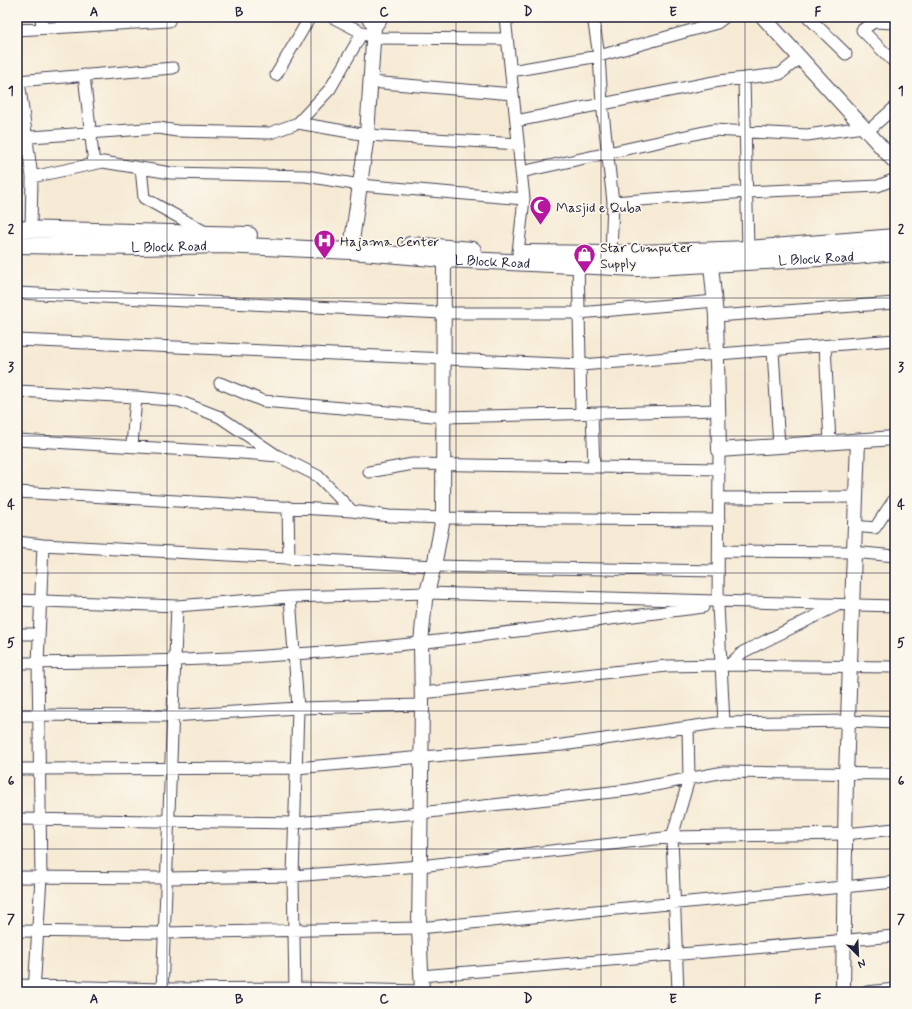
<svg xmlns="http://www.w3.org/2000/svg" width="912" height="1009" viewBox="0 0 912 1009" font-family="Mynerve,sans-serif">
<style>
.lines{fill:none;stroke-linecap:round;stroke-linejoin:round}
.minor-casing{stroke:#424052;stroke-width:13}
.tertiary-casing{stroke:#424052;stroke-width:16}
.secondary-casing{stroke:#424052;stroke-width:18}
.minor{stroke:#fff;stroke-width:11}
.tertiary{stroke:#fff;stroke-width:14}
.secondary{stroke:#fff;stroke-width:16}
.grid{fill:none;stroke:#22223b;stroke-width:1;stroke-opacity:0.55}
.labels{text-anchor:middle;stroke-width:3.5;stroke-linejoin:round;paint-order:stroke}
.poi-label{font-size:14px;fill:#22223b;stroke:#fbf7ec;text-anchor:start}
.street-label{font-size:14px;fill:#22223b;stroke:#fbf7ec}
.neatline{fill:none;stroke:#22223b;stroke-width:1.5}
.grid-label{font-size:13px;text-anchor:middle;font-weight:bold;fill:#22223b}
</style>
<rect width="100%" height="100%" fill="#fbf7ec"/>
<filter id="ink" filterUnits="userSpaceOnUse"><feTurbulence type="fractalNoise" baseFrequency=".025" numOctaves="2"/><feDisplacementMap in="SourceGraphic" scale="8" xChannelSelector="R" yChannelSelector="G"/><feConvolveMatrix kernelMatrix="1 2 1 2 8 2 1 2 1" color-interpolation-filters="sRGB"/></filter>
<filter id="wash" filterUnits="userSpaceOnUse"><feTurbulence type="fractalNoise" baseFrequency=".012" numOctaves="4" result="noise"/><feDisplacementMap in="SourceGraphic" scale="16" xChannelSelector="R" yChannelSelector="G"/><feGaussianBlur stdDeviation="0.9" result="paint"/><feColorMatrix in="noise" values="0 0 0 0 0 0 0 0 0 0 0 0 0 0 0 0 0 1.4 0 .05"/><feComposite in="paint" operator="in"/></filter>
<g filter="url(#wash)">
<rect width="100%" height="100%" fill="#f6ead4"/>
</g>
<g filter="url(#ink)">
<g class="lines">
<defs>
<path id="minor" d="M41,17L42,28
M332,17L373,38L507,39
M366,17L374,27
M505,17L524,199L518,252
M593,17L599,56L602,103L613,202L611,254
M808,17L846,54
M505,19L518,17
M895,23L874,22L862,30L895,63
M17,30L169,21
M511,71L599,56L717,23L725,17
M84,75L94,164
M276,75L310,17
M744,78L748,249
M17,81L173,68
M19,81L32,177L31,229
M371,82L513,94
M516,121L719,81L780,74L800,58
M298,123L367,135L518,144
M868,131L895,107
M17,138L159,128L177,131L270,133L298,123L330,89L362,33
M141,168L144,198L207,233
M521,172L713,130L807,135L863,127
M32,177L103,162L171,173L306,176L360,185L524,199
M613,202L747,192L878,186L895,179
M578,258L581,413
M17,293L443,313H579L715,301
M716,316L895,303
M17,340L581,365L895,340
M825,346L830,443
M773,351L779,446
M220,383L263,401L444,417L718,410
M17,391L136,397
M592,413L594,466
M17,440L242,453L278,456L318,476L352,511L389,516L443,518L719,520
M132,446L136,397L179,401L220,417L276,455
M719,450L718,605L724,723
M369,472L413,464L719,469
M17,492L352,511
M719,498L855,497
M288,507L289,559
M854,526L875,528L895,498
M17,542L43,545L434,566L718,571
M719,551L853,552L895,556
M290,597L298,708L293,876L295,992
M17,600L177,606L290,597L427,593L895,606
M17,634H39
M17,663C109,662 202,661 294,654C431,645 567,624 703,607
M729,665L743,652L836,606
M422,693L667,666L721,665L895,667
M17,715L172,716L298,708L422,705
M17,769L296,768L562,745L717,723L848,721L895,723
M17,819L294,823L420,813L629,790L724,772L895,774
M17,877L166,878L293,876L420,866L672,837L845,834L895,829
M17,931L164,933L419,928L895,882
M421,976L895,936
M17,985L162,989L295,988L422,991
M34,992L41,877L38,663L43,545
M162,992L177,606
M678,992L672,837L689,779L688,727
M867,992L895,989"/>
<path id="tertiary" d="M763,17L895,162
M352,241L367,135L374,27L381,17
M711,265L716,316L719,450L895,438
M422,992L419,928L422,705L421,643L425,600L434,566L443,518L444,248
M843,992L846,775L858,441"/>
<g id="secondary">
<path d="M17,229L249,235"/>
<path id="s1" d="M17,245L139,247L222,245L351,251L444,259L637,268L855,256L895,252"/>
<path d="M410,245L473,250"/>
<path d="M524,253L611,254L748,249L895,237"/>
</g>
</defs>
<!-- minor casing -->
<use href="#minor" class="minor-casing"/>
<!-- tertiary casing -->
<use href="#tertiary" class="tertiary-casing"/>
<!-- secondary casing -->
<use href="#secondary" class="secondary-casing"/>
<!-- minor -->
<use href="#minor" class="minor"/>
<!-- tertiary -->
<use href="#tertiary" class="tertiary"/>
<!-- secondary -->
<use href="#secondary" class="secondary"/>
</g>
</g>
<!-- grid -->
<path class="grid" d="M167,17V992M311,17V992M456,17V992M601,17V992M745,17V992M17,160H895M17,298H895M17,436H895M17,573H895M17,711H895M17,849H895"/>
<!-- icons -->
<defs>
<symbol id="mosque-pin" viewBox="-11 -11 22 30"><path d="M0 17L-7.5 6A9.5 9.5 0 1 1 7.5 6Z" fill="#b5179e" stroke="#fbf7ec"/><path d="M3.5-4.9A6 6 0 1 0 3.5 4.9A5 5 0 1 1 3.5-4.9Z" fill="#fff"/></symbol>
<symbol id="hospital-pin" viewBox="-11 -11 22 30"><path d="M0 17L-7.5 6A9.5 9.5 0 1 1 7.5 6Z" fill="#b5179e" stroke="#fbf7ec"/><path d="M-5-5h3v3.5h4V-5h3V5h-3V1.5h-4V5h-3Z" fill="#fff"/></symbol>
<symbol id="shop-pin" viewBox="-11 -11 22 30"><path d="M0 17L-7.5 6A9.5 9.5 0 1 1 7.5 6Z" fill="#b5179e" stroke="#fbf7ec"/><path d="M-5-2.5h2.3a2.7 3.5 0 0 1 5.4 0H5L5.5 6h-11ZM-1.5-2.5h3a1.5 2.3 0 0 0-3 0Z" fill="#fff"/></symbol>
</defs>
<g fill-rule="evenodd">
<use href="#mosque-pin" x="528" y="194" width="25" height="34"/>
<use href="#hospital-pin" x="312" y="228" width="25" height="34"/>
<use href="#shop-pin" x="572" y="242" width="25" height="34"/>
</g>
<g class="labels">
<!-- poi labels -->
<g class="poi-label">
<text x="556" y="212">Masjid e Quba</text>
<text x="340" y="246">Hajama Center</text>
<text x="600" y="252">Star Cumputer<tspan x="600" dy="16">Supply</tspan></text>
</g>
<!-- street labels -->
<g class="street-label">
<text dy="5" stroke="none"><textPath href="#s1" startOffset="152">L Block Road</textPath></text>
<text dy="5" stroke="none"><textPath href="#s1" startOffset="800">L Block Road</textPath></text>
<text dy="5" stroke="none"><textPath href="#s1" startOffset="476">L Block Road</textPath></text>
</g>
</g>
<!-- margin -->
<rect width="912" height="1009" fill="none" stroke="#fbf7ec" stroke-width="44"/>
<!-- north arrow -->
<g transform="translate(858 955) rotate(156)" stroke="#fbf7ec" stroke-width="3" paint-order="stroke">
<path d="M0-3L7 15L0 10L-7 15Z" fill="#22223b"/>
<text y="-6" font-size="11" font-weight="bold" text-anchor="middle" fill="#22223b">N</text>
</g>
<rect x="22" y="22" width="868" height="965" class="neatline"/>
<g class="grid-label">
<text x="94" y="16">A</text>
<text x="239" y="16">B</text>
<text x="384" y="16">C</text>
<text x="528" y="16">D</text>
<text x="673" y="16">E</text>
<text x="818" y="16">F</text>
<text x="11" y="95">1</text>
<text x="901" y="95">1</text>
<text x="11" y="233">2</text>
<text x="901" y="233">2</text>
<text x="11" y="371">3</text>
<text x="901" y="371">3</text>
<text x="11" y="509">4</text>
<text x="901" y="509">4</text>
<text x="11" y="647">5</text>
<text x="901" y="647">5</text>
<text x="11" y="785">6</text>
<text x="901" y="785">6</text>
<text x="11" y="923">7</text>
<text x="901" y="923">7</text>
<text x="94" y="1003">A</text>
<text x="239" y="1003">B</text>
<text x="384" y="1003">C</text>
<text x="528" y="1003">D</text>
<text x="673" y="1003">E</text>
<text x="818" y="1003">F</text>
</g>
</svg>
